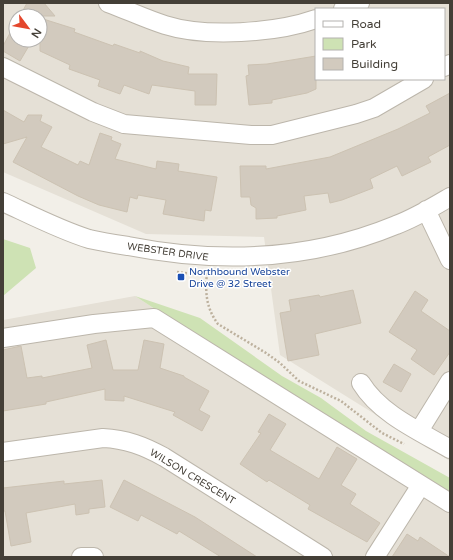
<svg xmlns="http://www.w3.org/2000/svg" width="453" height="560" viewBox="0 0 453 560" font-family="'Varela Round',sans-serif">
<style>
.residential{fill:#e5e0d6;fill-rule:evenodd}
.green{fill:#cee2b4}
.building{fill:#d2cabe;stroke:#ccc2b2}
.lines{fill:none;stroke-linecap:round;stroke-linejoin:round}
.minor-casing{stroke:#bcb6ab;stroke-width:20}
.path{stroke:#bdb19e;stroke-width:2.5;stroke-dasharray:2 2;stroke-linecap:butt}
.minor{stroke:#fff;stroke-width:18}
.transit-dot{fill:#1a4fb4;stroke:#fff;stroke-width:1.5}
.labels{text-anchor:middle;stroke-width:3;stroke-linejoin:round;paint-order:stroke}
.street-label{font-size:10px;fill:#443f37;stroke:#fff}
.transit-label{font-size:10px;fill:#164399;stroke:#fff;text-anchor:start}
</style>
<rect width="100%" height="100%" fill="#f2efe8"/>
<!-- residential -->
<path class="residential" d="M3,3H450V461L280,355L264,237L146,234L3,172ZM316,9H444V79H316ZM16,16H40V40H16Z
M135,296L290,397L450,494V557H3V320Z"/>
<!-- green -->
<path class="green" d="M3,239L30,248L36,268L3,296Z
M135,296L200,318L282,376L321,398L366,431L450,478V494L290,397Z"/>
<!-- building -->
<path class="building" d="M27,3H44L55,16H20Z
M40,18L75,29L74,32L113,46L114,44L140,53V51L163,61L189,67L188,74H217L216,105H195V91L152,85L149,94L124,85L120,94L98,86L100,80L69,69L70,65L40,51Z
M10,33L16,36V40H23L30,44L20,61L3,51V46Z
M316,56V89L307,93L272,100V103L249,105L246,76L249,75L248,65L267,64Z
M450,93V145L428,157L431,162L402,176L397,166L370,179L373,188L342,200L330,203L328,193L304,196L306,210L277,216V218L256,219V208L251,205L250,197H241L240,166H266V169L330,157L398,129L430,113L426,106Z
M3,110L24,122L28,115H42L40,121L52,127L41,147L78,165L80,161L89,165L100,133L112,137L111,140L121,144L115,159L156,169L157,161L179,164L178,171L217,177L211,211L205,210L204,221L163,214L166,200L138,195L137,199L130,197L127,212L99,205L78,196L13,162L27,137L3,144Z
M353,290L361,323L315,334L319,355L288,361L280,313L291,311L289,300L319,295L320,297Z
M415,291L428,300L421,311L450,331V352L434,375L411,359L417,350L389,332Z
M106,340L113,370H138L144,340L164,344L160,368L184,376V377L209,391L199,410L210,416L202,431L173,415L175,412L124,396V401L105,400V389L46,402V404L3,411V350L21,346L27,378L42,376V378L92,368L87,345Z
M394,364L411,374L401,392L383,382Z
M269,414L286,424L270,450L319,479L337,447L357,459L341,485L356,494L350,504L380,523L367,542L308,509L310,505L269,480L267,482L240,464L261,433L258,432Z
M102,480L105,507L89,509V513L76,515L75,504L26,513L31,542L11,546L5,511H3V488L64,481V484Z
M124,480L195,517L257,557H221L179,531L177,534L141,515L138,521L110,507Z
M407,534L418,541L420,537L450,557H392Z"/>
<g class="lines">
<defs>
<path id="minor" d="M108,3C127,10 146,19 165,25C206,38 276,33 316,19
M343,9L360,3
M3,67L93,112L124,124L251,135H272L356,114L374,108L424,79
M444,67L450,64
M3,202C31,215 60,230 89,239C102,242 115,244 128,246C220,264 309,261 396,225C415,218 433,207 450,197
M426,210L450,260
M3,338L94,324L154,318L450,503
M361,383C380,414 419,431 450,449
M419,431L450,381
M3,452L103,438C126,439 144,446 164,457L323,557
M81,557H94
M375,557L421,485"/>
</defs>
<!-- minor casing -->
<use href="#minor" class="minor-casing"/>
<!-- path -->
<path class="path" d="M177,272L194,274
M207,273C205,292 206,308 218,324L266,353L280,363L299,381L341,401L382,433L404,444"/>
<!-- minor -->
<use href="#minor" class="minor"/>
</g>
<!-- markers -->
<rect class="transit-dot" x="177" y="273" width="8" height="8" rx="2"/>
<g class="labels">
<!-- street labels -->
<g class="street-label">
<text transform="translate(168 251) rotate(8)" y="4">WEBSTER DRIVE</text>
<text transform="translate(193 476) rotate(31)" y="4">WILSON CRESCENT</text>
</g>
<!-- transit labels -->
<g class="transit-label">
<text x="189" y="275">Northbound Webster<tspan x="189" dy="12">Drive @ 32 Street</tspan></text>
</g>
</g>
<!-- border -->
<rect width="453" height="560" fill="none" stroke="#443f37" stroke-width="8"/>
<!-- legend -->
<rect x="315" y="8" width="130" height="72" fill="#ffffff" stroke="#b4b2af"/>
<rect x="323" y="21" width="20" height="6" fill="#ffffff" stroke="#b4b2af"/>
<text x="351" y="28" font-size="12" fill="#443f37">Road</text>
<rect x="323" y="38" width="20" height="12" fill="#cee2b4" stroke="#b4b2af"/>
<text x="351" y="48" font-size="12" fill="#443f37">Park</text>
<rect x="323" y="58" width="20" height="12" fill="#d2cabe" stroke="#b4b2af"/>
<text x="351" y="68" font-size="12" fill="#443f37">Building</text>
<!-- north arrow -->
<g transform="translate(28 28) rotate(122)"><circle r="19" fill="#ffffff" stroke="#b4b2af"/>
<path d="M0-3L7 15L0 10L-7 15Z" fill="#e4472d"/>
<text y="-6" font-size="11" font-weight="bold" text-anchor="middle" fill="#443f37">N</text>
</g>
</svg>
